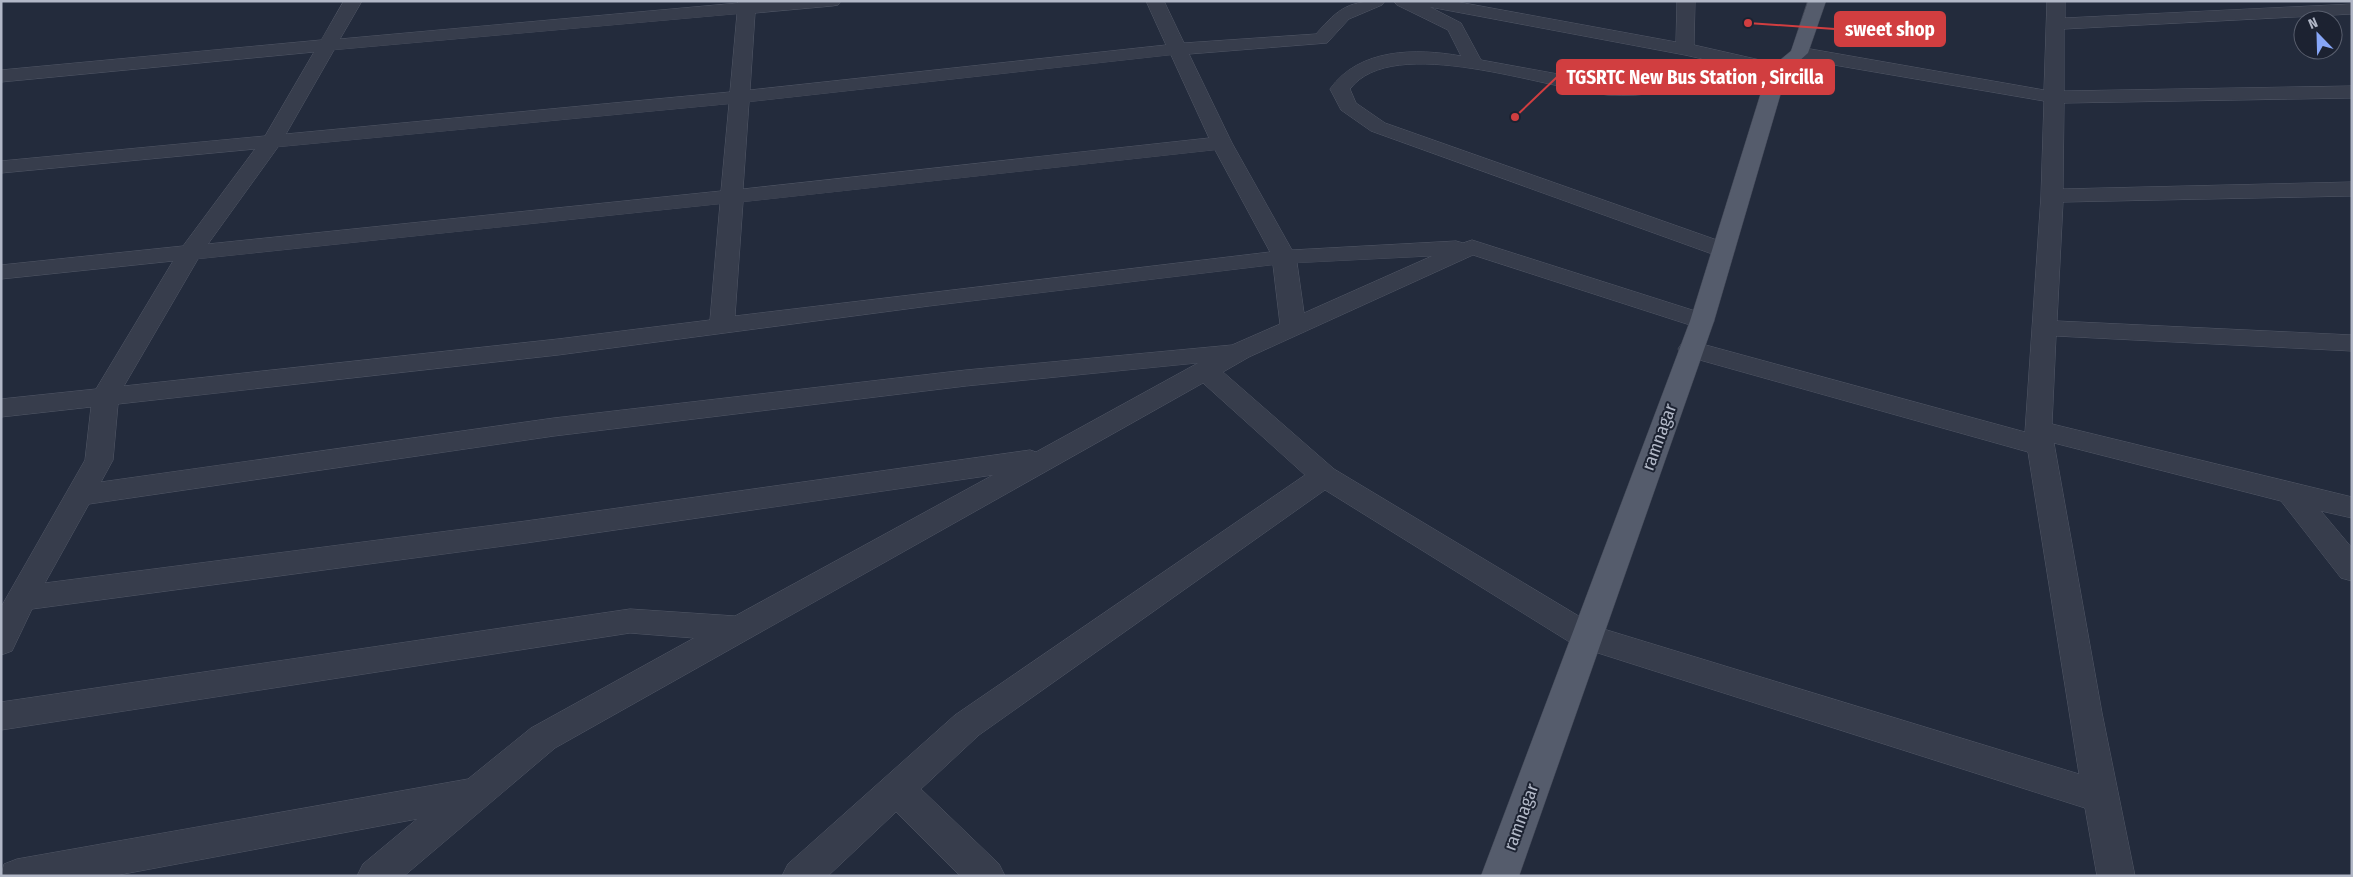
<svg xmlns="http://www.w3.org/2000/svg" width="2353" height="877" viewBox="0 0 2353 877" font-family="'Fira Sans Condensed',sans-serif">
<style>
.lines{fill:none;stroke-linecap:round;stroke-linejoin:round}
.minor-casing{stroke:#525867;stroke-width:1}
.major-casing{stroke:#404655;stroke-width:1}
.minor{fill:#373d4c;fill-rule:evenodd}
.major{fill:#555c6c;fill-rule:evenodd}
.labels{text-anchor:middle;stroke-width:4;stroke-linejoin:round;paint-order:stroke}
.street-label{font-size:18px;fill:#b2b8c7;stroke:#1c2231}
.leader{fill:none;stroke:#d13e40;stroke-width:2}
.callout-dot{fill:#d13e40;stroke:#1c2231;stroke-width:2}
.callout{fill:#d13e40;stroke:#d13e40;stroke-width:2}
.callout-label{font-size:19px;text-anchor:middle;font-weight:bold;fill:#fff}
</style>
<rect width="100%" height="100%" fill="#232b3c"/>
<g class="lines">
<defs>
<path id="minor" d="M344,1H362L340,39L738,3V1H841L838,5L832,6L755,13L750,90L1166,45L1146,1H1164L1184,43L1316,34C1340,7 1348,1 1385,1L1382,5L1349,19L1327,43L1189,54L1232,143L1292,250L1456,241L1463,243L1472,240L1711,316L1714,321L1711,326L1702,329L1693,326L1473,255L1249,357L1223,372L1334,469L1597,627L2079,774L2028,452L1682,355L1678,349L1682,343L1691,341L2025,432L2041,196L2044,101L1799,59L1792,57L1790,53L1792,49L1799,47L2044,90L2047,1H2065V18L2352,4V14L2064,29V91L2352,86V98L2064,103L2063,189L2352,182V196L2063,202L2057,321L2352,335V351L2056,336L2052,424L2352,497V518L2321,511L2352,548V581L2341,578L2281,501L2054,443L2102,713L2135,876H2097L2085,808L1576,646L1325,490L979,735L921,789L999,864L1005,876H960L896,812L828,876H782L788,864L955,715L1305,475L1203,383L555,748L404,876H357L363,864L417,819L113,876H1L4,864L17,859L468,779L531,728L694,638L630,633L1,730V702L630,609L735,616L993,475L526,543L32,609L12,651L1,655V607L85,460L91,407L1,417V399L96,389L173,261L1,279V265L183,246L255,149L1,173V161L265,136L314,52L1,82V70L321,40ZM737,14L730,92L286,134L334,50ZM1171,55L1209,138L743,189L749,102ZM729,104L721,191L208,244L278,147ZM1215,150L1270,252L735,316L743,202ZM720,204L710,320L558,339L124,386L198,259ZM1432,256L1304,313L1297,263ZM1273,265L1280,324L1232,345L966,370L554,418L101,482L113,460L118,404L558,355L929,306ZM1198,363L1036,452L1030,450L526,521L45,583L89,504L554,436L966,386Z
M1394,1H1453L1676,42L1677,1H1695L1694,45L1782,65L1785,69L1782,73L1775,75L1685,55L1430,7L1461,23L1481,60L1607,83L1638,84L1713,74L1773,80L1780,82L1783,86L1780,90L1773,92C1753,89 1733,85 1713,86C1677,88 1643,98 1608,95C1546,89 1393,32 1350,89L1356,103L1385,123L1731,245L1735,250L1731,255L1723,257L1715,255L1371,131L1341,110L1330,89C1359,48 1416,48 1461,56L1448,30L1397,5Z"/>
<path id="major" d="M1808,1H1826L1808,53L1787,72L1714,321L1519,876H1481L1690,321L1768,70L1791,51Z"/>
</defs>
<!-- minor casing -->
<use href="#minor" class="minor-casing"/>
<!-- major casing -->
<use href="#major" class="major-casing"/>
<!-- minor -->
<use href="#minor" class="minor"/>
<!-- major -->
<use href="#major" class="major"/>
</g>
<g class="labels">
<!-- street labels -->
<g class="street-label">
<text transform="translate(1659 437) rotate(-70)" y="6">ramnagar</text>
<text transform="translate(1521 817) rotate(-70)" y="6">ramnagar</text>
</g>
</g>
<!-- callouts -->
<path class="leader" d="M1748 23L1835 29M1515 117L1557 77"/>
<g class="callout-dot">
<circle cx="1748" cy="23" r="5"/>
<circle cx="1515" cy="117" r="5"/>
</g>
<g class="callout">
<rect x="1835" y="12" width="110" height="34" rx="5"/>
<rect x="1557" y="60" width="277" height="34" rx="5"/>
</g>
<g class="callout-label">
<text x="1890" y="36">sweet shop</text>
<text x="1695" y="84">TGSRTC New Bus Station , Sircilla</text>
</g>
<!-- border -->
<rect width="2353" height="877" fill="none" stroke="#b2b8c7" stroke-width="5"/>
<!-- north arrow -->
<g transform="translate(2318 35) rotate(337)"><circle r="24" fill="#1c2231" stroke="#585e6d"/>
<path d="M0-4L9 19L0 12L-9 19Z" fill="#87a6f7"/>
<text y="-8" font-size="14" font-weight="bold" text-anchor="middle" fill="#b2b8c7">N</text>
</g>
</svg>
